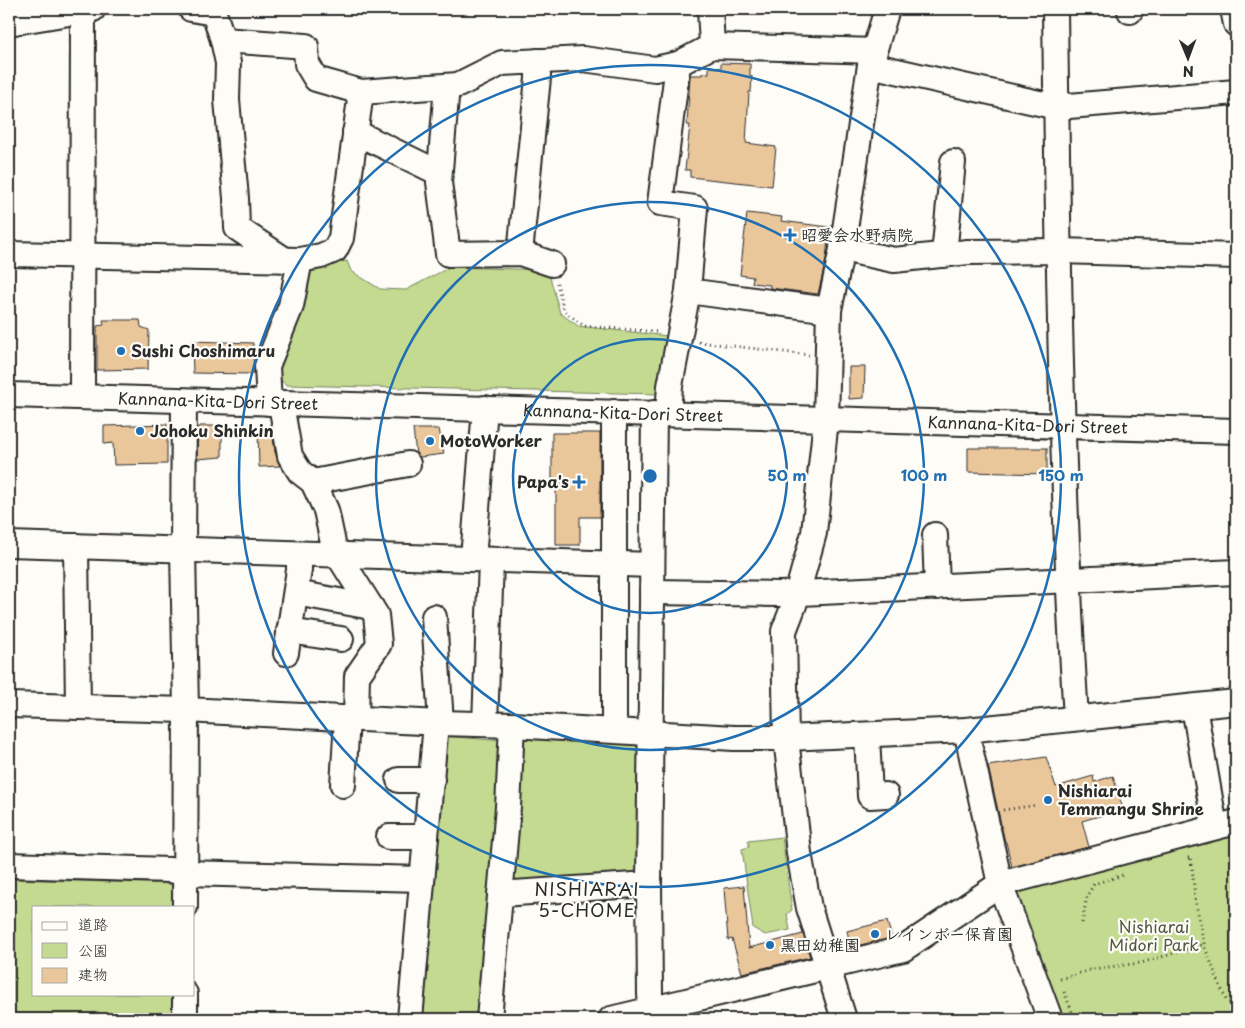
<svg xmlns="http://www.w3.org/2000/svg" width="1245" height="1028" viewBox="0 0 1245 1028" font-family="'Playpen Sans','Klee One',sans-serif">
<style>
.green{fill:#c3da90;stroke:#77825e}
.building{fill:#eac69b;stroke:#2b2b2b}
.lines{fill:none;stroke-linecap:round;stroke-linejoin:round}
.minor-casing{stroke:#2b2b2b;stroke-width:28}
.path{stroke:#2b2b2b;stroke-width:3;stroke-dasharray:1 4;stroke-linecap:butt}
.minor{stroke:#fdfcf7;stroke-width:24}
.ring{fill:none;stroke:#1f6fb2;stroke-width:2.5}
.poi-dot{fill:#1f6fb2;stroke:#fdfcf7;stroke-width:2}
.labels{text-anchor:middle;stroke-width:4.5;stroke-linejoin:round;paint-order:stroke}
.poi-label{font-size:16px;font-weight:bold;fill:#2b2b2b;stroke:#fdfcf7;text-anchor:start}
.street-label{font-size:16px;fill:#2b2b2b;stroke:#fdfcf7}
.park-label{font-size:16px;fill:#515744;stroke:#fdfcf7}
.neighbourhood-label{font-size:18px;letter-spacing:1px;fill:#2b2b2b;stroke:#fdfcf7}
.centre{fill:#1f6fb2;stroke:#fdfcf7;stroke-width:2.5}
.ring-label{font-size:15px;text-anchor:middle;font-weight:bold;fill:#1f6fb2;stroke:#fdfcf7;stroke-width:4.5;stroke-linejoin:round;paint-order:stroke}
</style>
<rect width="100%" height="100%" fill="#fdfcf7"/>
<filter id="ink" filterUnits="userSpaceOnUse"><feTurbulence type="fractalNoise" baseFrequency=".02" numOctaves="2"/><feDisplacementMap in="SourceGraphic" scale="10" xChannelSelector="R" yChannelSelector="G"/><feConvolveMatrix kernelMatrix="1 2 1 2 8 2 1 2 1" color-interpolation-filters="sRGB"/></filter>
<g filter="url(#ink)">
<!-- green -->
<path class="green" d="M347,261L351,271L380,289L406,290L450,267L548,270L560,313L578,326L668,336L659,394L287,385L275,377L306,265Z
M530,735L638,741L644,749L643,871L637,877L510,886L522,738Z
M443,736L492,740L504,738L481,1019H418Z
M1236,828V1019H1056L1012,889Z
M782,837L792,910L787,914L790,930L765,935L753,928L742,849L749,847L748,841Z
M9,879L176,884V907H34V994H179L180,1019H9Z"/>
<!-- building -->
<path class="building" d="M721,63L750,64V76H752L751,92H749L746,143L776,147L772,186L690,177V170H685L690,125H687L690,75H702V73H709V67L721,68Z
M747,213L782,217L781,221L829,227L826,260L818,294L770,288V285L752,283L753,277L740,275Z
M103,320H140L141,327L149,330L148,369L97,370V326L104,325Z
M192,341L253,343L254,374L193,373Z
M849,367H865L864,398L849,399Z
M167,424V464L114,465L113,443L104,444V426Z
M200,426H222V457L197,459L198,429Z
M413,429H439L444,454L420,457L416,454Z
M272,430L275,452L280,466L259,467L258,431Z
M552,433H600V517H580V545H556V488H552Z
M968,448H1047V474L968,472Z
M1046,757L1056,787L1093,776L1094,782L1113,776L1123,809L1082,821L1089,847L1012,867L1006,842H1005L988,766Z
M744,886L749,948L803,934L810,957L742,973L732,939L728,940L724,888Z
M887,921L892,938L851,947L847,931Z"/>
<g class="lines">
<defs>
<g id="minor">
<path d="M191,9L214,13L223,40L228,63L227,100L236,198L237,228L285,260"/>
<path d="M710,9L712,46"/>
<path d="M1055,9C1058,245 1061,482 1076,718"/>
<path d="M1130,9V11"/>
<path d="M1233,9L1236,24"/>
<path d="M9,23L93,9"/>
<path d="M223,40L306,46L307,64L316,79L361,92L458,85L502,63L583,59L655,69L678,64L712,46L875,51"/>
<path d="M870,65L1057,107L1236,92"/>
<path d="M447,86L439,182L448,254L520,253L552,264"/>
<path d="M355,132L439,173"/>
<path d="M842,249L894,260L968,252L1059,251L1236,256"/>
<path d="M520,253L538,78V61"/>
<path d="M9,254L300,260L321,256L335,250L341,238L361,92"/>
<path d="M944,255L953,162"/>
<path d="M688,291L829,310"/>
<path id="s1" d="M9,395L1236,431"/>
<path d="M82,397L83,11"/>
<path d="M184,401L183,550L186,710L185,907"/>
<path d="M269,403L267,366L291,306L300,260"/>
<path d="M281,404L290,456L300,472L313,482L326,510L333,543L338,555L376,615L379,644L357,676L356,719"/>
<path d="M668,413L670,386L688,291L695,208L660,203L678,64"/>
<path d="M313,482L408,464"/>
<path d="M935,535L937,587"/>
<path d="M9,544L652,565"/>
<path d="M76,546L78,707"/>
<path d="M473,559L485,408"/>
<path d="M652,592L780,594L1236,572"/>
<path d="M296,593L371,607"/>
<path d="M434,617L441,723"/>
<path d="M289,631L341,639"/>
<path d="M286,653L299,570V555"/>
<path d="M9,705L186,710L441,723L512,725L734,738H786L966,730L1236,702"/>
<path d="M1194,707L1215,827"/>
<path d="M485,724L491,561"/>
<path d="M614,730V412"/>
<path d="M966,730L1000,884L1050,1019"/>
<path d="M867,735L870,796L886,795"/>
<path d="M399,780H432"/>
<path d="M343,785L347,719"/>
<path d="M389,837H426"/>
<path d="M9,865L170,870L185,873L422,879"/>
<path d="M500,894L649,884"/>
<path d="M185,1019V994"/>
<path d="M410,1019L436,723"/>
<path d="M489,1019L508,807L512,725"/>
<path d="M611,1019L903,949L1000,884L1236,822"/>
<path d="M652,1019L650,994L649,884L654,413"/>
<path d="M844,1019L809,908L799,853L786,738L784,631L794,605L814,533L826,419L829,310L842,249L870,65L887,9"/>
</g>
</defs>
<!-- minor casing -->
<use href="#minor" class="minor-casing"/>
<!-- path -->
<path class="path" d="M557,283L564,311L584,326L659,332
M699,342L809,355
M1003,810L1037,805
M1188,858L1191,857L1195,898L1205,948L1226,1000L1236,1007
M1082,923L1087,896L1094,884L1126,874
M1060,979L1093,969L1141,963L1205,944
M1064,992L1075,1019"/>
<!-- minor -->
<use href="#minor" class="minor"/>
</g>
</g>
<!-- distance rings -->
<g class="ring">
<circle cx="650" cy="476" r="137"/>
<circle cx="650" cy="476" r="274"/>
<circle cx="650" cy="476" r="411"/>
</g>
<!-- markers -->
<g class="poi-dot">
<path d="M787.5 227.5h5v5h5v5h-5v5h-5v-5h-5v-5h5z"/>
<circle cx="121" cy="351" r="5"/>
<circle cx="140" cy="431" r="5"/>
<circle cx="430" cy="441" r="5"/>
<path d="M576.5 474.5h5v5h5v5h-5v5h-5v-5h-5v-5h5z"/>
<circle cx="1048" cy="800" r="5"/>
<circle cx="875" cy="934" r="5"/>
<circle cx="770" cy="945" r="5"/>
</g>
<g class="labels">
<!-- poi labels -->
<g class="poi-label">
<text x="801" y="241">昭愛会水野病院</text>
<text x="131" y="357">Sushi Choshimaru</text>
<text x="150" y="437">Johoku Shinkin</text>
<text x="440" y="447">MotoWorker</text>
<text x="569" y="488" text-anchor="end">Papa's</text>
<text x="1058" y="797">Nishiarai<tspan x="1058" dy="18">Temmangu Shrine</tspan></text>
<text x="885" y="940">レインボー保育園</text>
<text x="780" y="951">黒田幼稚園</text>
</g>
<!-- street labels -->
<g class="street-label">
<text dy="6" stroke="none"><textPath href="#s1" startOffset="209">Kannana-Kita-Dori Street</textPath></text>
<text dy="6" stroke="none"><textPath href="#s1" startOffset="614">Kannana-Kita-Dori Street</textPath></text>
<text dy="6" stroke="none"><textPath href="#s1" startOffset="1019">Kannana-Kita-Dori Street</textPath></text>
</g>
<!-- park labels -->
<g class="park-label">
<text x="1154" y="933">Nishiarai<tspan x="1154" dy="18">Midori Park</tspan></text>
</g>
<!-- neighbourhood labels -->
<g class="neighbourhood-label">
<text x="587" y="896">NISHIARAI<tspan x="587" dy="21">5-CHOME</tspan></text>
</g>
</g>
<circle cx="650" cy="476" r="8" class="centre"/>
<g class="ring-label">
<text x="787" y="481">50 m</text>
<text x="924" y="481">100 m</text>
<text x="1061" y="481">150 m</text>
</g>
<!-- margin -->
<rect width="1245" height="1028" fill="none" stroke="#fdfcf7" stroke-width="30"/>
<rect x="15" y="15" width="1215" height="998" fill="none" stroke="#2b2b2b" stroke-width="2" filter="url(#ink)"/>
<!-- legend -->
<rect x="32" y="906" width="162" height="90" fill="#fdfcf7" stroke="#a9a8a5"/>
<rect x="42" y="922" width="25" height="8" fill="#fdfcf7" stroke="#a9a8a5"/>
<text x="78" y="930" font-size="15" fill="#2b2b2b">道路</text>
<rect x="42" y="943" width="25" height="15" fill="#c3da90" stroke="#a9a8a5"/>
<text x="78" y="956" font-size="15" fill="#2b2b2b">公園</text>
<rect x="42" y="968" width="25" height="15" fill="#eac69b" stroke="#a9a8a5"/>
<text x="78" y="980" font-size="15" fill="#2b2b2b">建物</text>
<!-- north arrow -->
<g transform="translate(1188 58) rotate(179)" stroke="#fdfcf7" stroke-width="4" paint-order="stroke">
<path d="M0-4L9 19L0 12L-9 19Z" fill="#2b2b2b"/>
<text y="-8" font-size="14" font-weight="bold" text-anchor="middle" fill="#2b2b2b">N</text>
</g>
</svg>
